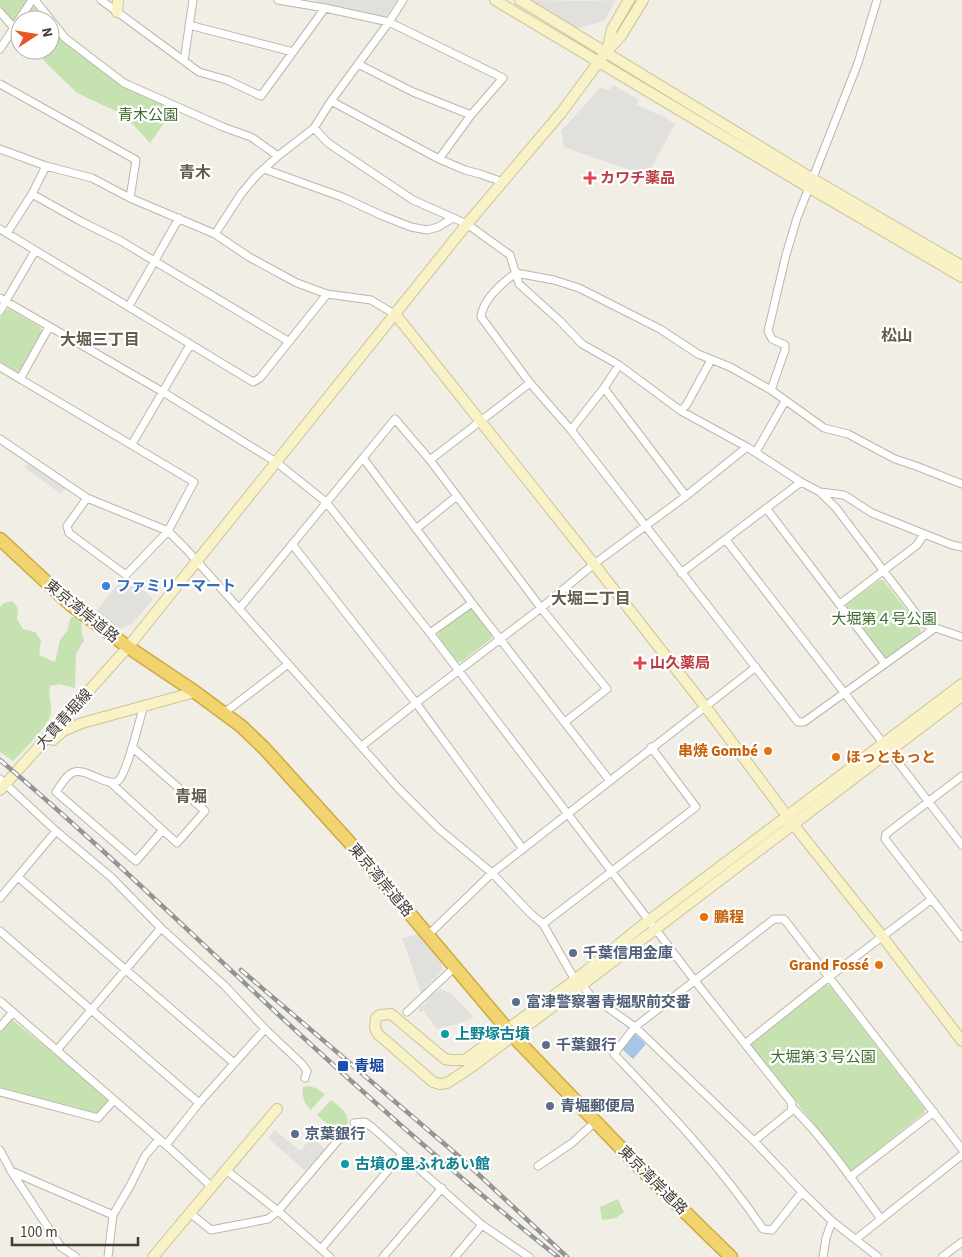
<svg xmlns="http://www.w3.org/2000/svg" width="962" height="1257" viewBox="0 0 962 1257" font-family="'Source Sans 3','Noto Sans JP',sans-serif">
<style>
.green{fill:#c6e2b0}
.parking{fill:#e2e0dd}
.water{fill:#a5c6e9}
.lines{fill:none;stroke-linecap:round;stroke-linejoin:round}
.street-casing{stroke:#bbb6a8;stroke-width:9}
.secondary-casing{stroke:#cdc497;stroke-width:12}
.highway-casing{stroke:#cfa940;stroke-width:15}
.street{stroke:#fff;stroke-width:7}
.secondary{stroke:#f9f2c6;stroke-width:10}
.highway{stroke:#f1d36f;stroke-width:12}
.rail-casing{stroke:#949494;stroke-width:4.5}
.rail{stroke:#fff;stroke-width:2.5;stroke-dasharray:8;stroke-linecap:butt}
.health-dot{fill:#e0444e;stroke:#fff;stroke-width:2}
.shop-dot{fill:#3f7fe0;stroke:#fff;stroke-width:2}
.food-dot{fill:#e8710a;stroke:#fff;stroke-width:2}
.service-dot{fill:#5c6f8a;stroke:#fff;stroke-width:2}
.culture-dot{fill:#0f9aa8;stroke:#fff;stroke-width:2}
.transit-dot{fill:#1a4fb4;stroke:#fff;stroke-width:2}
.labels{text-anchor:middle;stroke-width:4.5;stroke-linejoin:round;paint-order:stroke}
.park-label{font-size:15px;fill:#3f6e2e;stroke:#fff}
.health-label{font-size:15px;font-weight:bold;fill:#be3a42;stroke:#fff;text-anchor:start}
.shop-label{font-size:15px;font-weight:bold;fill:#366cbe;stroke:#fff;text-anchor:start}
.street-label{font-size:15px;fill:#423e35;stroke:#fff}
.food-label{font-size:15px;font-weight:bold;fill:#c56008;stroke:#fff;text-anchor:end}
.service-label{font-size:15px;font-weight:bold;fill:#4e5e75;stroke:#fff;text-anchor:start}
.culture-label{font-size:15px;font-weight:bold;fill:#0d838f;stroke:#fff;text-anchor:start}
.transit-label{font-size:15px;font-weight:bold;fill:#164399;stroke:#fff;text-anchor:start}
.neighbourhood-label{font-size:16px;font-weight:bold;fill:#645d4d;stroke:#fff}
</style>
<rect width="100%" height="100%" fill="#f1eee5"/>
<!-- green -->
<path class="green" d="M0,0H31L47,20H20V31L0,6Z
M50,23L122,84L175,108L150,143L124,115L77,93L47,64L35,50H50Z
M9,309L40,327L42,331L20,371L17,372L0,362V318L4,311Z
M880,580H883L920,627L921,632L888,658L883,657L847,608V604Z
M12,601L18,608L17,619L23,629L35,632L41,640L39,655L55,662L60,640L67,631L71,617H81L82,636L84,640L76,654L75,688L59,684L50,686C48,696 52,704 51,714C49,724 22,753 13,761L0,752V607L4,603Z
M469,608L473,609L493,634L492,638L461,662L456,661L438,636L439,632Z
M826,985L830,986L925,1109L924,1113L851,1171L751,1045L752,1042Z
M10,1018L111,1100L97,1116L0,1089V1031Z
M308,1086L316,1088L325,1094L311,1110C305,1105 301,1095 303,1087Z
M331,1100C339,1107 351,1113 347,1126L340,1130L333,1129L317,1115Z
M618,1199L624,1212L616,1218L602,1220L600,1207Z"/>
<!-- parking -->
<path class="parking" d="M315,0H397L387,15L384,17L315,1Z
M530,0L583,1L616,0L604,21L576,29Z
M613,85L639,100L636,105L662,116L675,124L647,176L564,147L561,131L601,87L606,90L610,89Z
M30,461L66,487L61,494L25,468Z
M124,577L138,588L146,592L153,599L132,624L115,631L93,615Z
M418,934L440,958L443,969L421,993L402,938Z
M441,988L443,991L445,990L446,993L450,992L474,1017L464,1022L437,1029L423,1010L420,1012L418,1009L427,1002L425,1000L434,992L436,993Z
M275,1130L300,1151L312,1137L325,1149L305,1171L268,1138Z"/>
<!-- water -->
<path class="water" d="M635,1034L646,1044L633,1059L622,1049Z"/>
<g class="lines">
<defs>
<path id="street" d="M35,0L65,38L124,83L223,127L251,137L278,156
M101,0L199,72L227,80L261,96L325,8
M278,0L325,8L389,22L503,78L471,115L439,159
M0,12L13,27
M189,25L293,52
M0,49L32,0
M184,61L193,0
M358,64L413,92L471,115
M0,84L136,160L130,198
M331,101L439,159L465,170L480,174L503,182
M314,128L328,143L413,200L467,224L510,255L519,284L560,321L582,344L619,365L681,411L747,447L801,482L820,492L836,508L924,624L962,637
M0,149L46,166L92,178L130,198L215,234L249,257L297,283L327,294L371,300L396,315
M264,169L342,197L383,216L411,227L427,230L438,227L453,218
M32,194L82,222L121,241L288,341
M0,229L253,382L260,378L327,294
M7,233L32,194L46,166
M215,234L241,194L256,176L278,156L314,128L331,101L389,22L403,0
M0,298L163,392L276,462L326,502L430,633L695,981L792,1103L791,1111L754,1141
M129,306L179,218
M0,311L35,251
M0,367L194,482L168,531L126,575L69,533L67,526L87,498
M20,379L49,327
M604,388L686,496
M771,390L785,350V345L772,339L768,331L786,255L797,218L858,63L877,0
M681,411L687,404L711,360
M571,430L604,388L619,365
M0,439L87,498L168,531L187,550L399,789L439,829L492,873L531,914L543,924L575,980
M132,444L190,345
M756,452L785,401
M363,458L472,603L610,781
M430,460L530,383
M820,492L844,495L872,513L952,545L962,547
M766,508L885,664
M416,529L457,496
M726,540L962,845
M292,544L416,703L523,849
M681,573L801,482
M840,604L917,545L924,534
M239,609L395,419L430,460L541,608L607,689L565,722
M935,628L804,722H798L571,430L530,383L481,317C483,299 502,283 516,273L554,280L579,288L660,329L698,354L730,367L771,390L824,428L848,434L895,459L916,466L962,484
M430,633L472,603
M144,705C140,718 127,774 118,781C108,788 87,768 74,772C66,775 61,785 56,792L136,861L162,831
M224,713L287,665
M362,746L416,703L541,608L594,564L686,496L747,447
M962,776L886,834L885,839L962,938
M0,779L56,831L111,877L161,928L225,986L265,1029L302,1064L307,1071L305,1078
M111,783L177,843L205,811L132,747
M18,877L234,1063
M0,898L56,831
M543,924L696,807L651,747
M0,931L199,1103
M428,935L492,873L756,667
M582,985L590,995L635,1027L754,1141L802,1192L832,1221L878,1257
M0,1001L166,1145L212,1187
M407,1012L455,967
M0,1027L13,1012
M746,1043L829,977L932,899
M57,1050L161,928
M0,1092L98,1118L114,1100
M793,1108C826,1141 853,1181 881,1219
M354,1123L365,1122L373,1128L482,1225L529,1257
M166,1145L199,1103L265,1029
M0,1150L11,1171L61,1247L76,1257
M538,1166L572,1143L595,1122
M226,1170L278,1211L330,1257
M11,1171L113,1215
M850,1177L934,1112
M802,1192L772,1230L763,1229C720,1165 667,1110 614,1054L635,1027L774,919H784L962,1149
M190,1213L211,1230L268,1219L278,1211L340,1138
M856,1239L962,1155
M321,1249L402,1154
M108,1257L113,1215L130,1186L145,1156L159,1139
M383,1257L442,1188
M455,1257L482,1225
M823,1257L826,1238L832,1221
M942,1257L962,1242"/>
<path id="secondary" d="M495,0L808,187L962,277
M520,0L813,179L962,266
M117,12L118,0
M607,51L612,29L629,0
M396,315L594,564L711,714L793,824L882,936L962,1041
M962,684L639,928L575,980L465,1060H451L445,1059L391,1014L380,1015L376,1018L375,1028L378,1034L433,1082L440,1084L447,1083L470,1068L582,985L962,696
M53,740L63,731L82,723L195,692
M0,790L128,647L467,224L561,113L606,52L621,36L643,0
M153,1257L277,1109"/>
<path id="highway" d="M0,539L71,605L128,647L195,692L241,726L264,748L351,844L513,1036L643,1171L731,1257"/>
</defs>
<!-- street casing -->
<use href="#street" class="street-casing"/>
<!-- secondary casing -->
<use href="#secondary" class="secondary-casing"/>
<!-- highway casing -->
<use href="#highway" class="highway-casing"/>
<!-- street -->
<use href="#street" class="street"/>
<!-- secondary -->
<use href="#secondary" class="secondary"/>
<!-- highway -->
<use href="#highway" class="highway"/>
<defs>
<path id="rail" d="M0,760C97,842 188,931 281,1017C371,1100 462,1181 558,1257
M241,970L462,1159L567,1257"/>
</defs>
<!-- rail casing -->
<use href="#rail" class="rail-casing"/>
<!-- rail -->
<use href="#rail" class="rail"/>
</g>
<!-- markers -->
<g class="health-dot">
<path d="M587.5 170.5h5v5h5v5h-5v5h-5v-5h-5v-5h5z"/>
<path d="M637.5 655.5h5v5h5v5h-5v5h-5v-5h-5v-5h5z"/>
</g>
<circle class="shop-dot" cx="106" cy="586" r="5"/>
<g class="food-dot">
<circle cx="768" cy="751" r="5"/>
<circle cx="836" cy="757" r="5"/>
<circle cx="704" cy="917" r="5"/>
<circle cx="879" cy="965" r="5"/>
</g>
<g class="service-dot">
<circle cx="573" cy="953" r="5"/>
<circle cx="516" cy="1002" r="5"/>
<circle cx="546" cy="1045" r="5"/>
<circle cx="550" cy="1106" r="5"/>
<circle cx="295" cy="1134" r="5"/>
</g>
<g class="culture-dot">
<circle cx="445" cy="1034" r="5"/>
<circle cx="345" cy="1164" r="5"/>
</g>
<rect class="transit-dot" x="337" y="1060" width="12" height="12" rx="2.5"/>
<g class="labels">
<!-- park labels -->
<g class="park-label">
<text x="148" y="120">青木公園</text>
<text x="884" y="624">大堀第４号公園</text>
<text x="823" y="1062">大堀第３号公園</text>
</g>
<!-- health labels -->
<g class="health-label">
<text x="600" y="183">カワチ薬品</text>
<text x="650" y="668">山久薬局</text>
</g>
<!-- shop labels -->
<g class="shop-label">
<text x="116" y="591">ファミリーマート</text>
</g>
<!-- street labels -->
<g class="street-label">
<text transform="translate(82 611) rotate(39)" y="5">東京湾岸道路</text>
<text transform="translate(64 719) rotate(-48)" y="5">大貫青堀線</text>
<text transform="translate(381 880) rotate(50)" y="5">東京湾岸道路</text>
<text transform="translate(653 1180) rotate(45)" y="5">東京湾岸道路</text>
</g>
<!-- food labels -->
<g class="food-label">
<text x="758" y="756">串焼 Gombé</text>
<text x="846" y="762" text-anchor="start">ほっともっと</text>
<text x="714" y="922" text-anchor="start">鵬程</text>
<text x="869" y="970">Grand Fossé</text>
</g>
<!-- service labels -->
<g class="service-label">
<text x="583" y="958">千葉信用金庫</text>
<text x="526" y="1007">富津警察署青堀駅前交番</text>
<text x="556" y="1050">千葉銀行</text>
<text x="560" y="1111">青堀郵便局</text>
<text x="305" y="1139">京葉銀行</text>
</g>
<!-- culture labels -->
<g class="culture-label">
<text x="455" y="1039">上野塚古墳</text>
<text x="355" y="1169">古墳の里ふれあい館</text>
</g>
<!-- transit labels -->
<g class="transit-label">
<text x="354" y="1071">青堀</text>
</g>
<!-- neighbourhood labels -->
<g class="neighbourhood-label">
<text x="195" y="178">青木</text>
<text x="897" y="341">松山</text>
<text x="100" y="345">大堀三丁目</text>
<text x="591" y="604">大堀二丁目</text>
<text x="191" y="802">青堀</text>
</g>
</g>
<!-- north arrow -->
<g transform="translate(35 35) rotate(78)"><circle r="24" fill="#ffffff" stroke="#b3b2ae"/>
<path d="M0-4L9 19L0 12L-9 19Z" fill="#e75725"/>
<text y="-8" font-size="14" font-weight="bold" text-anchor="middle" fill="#423e35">N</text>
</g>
<!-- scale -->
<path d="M12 1237v8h126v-8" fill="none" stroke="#423e35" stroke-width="2.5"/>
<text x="20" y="1237" font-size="15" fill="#423e35" stroke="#ffffff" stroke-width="4" paint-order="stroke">100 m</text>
</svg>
